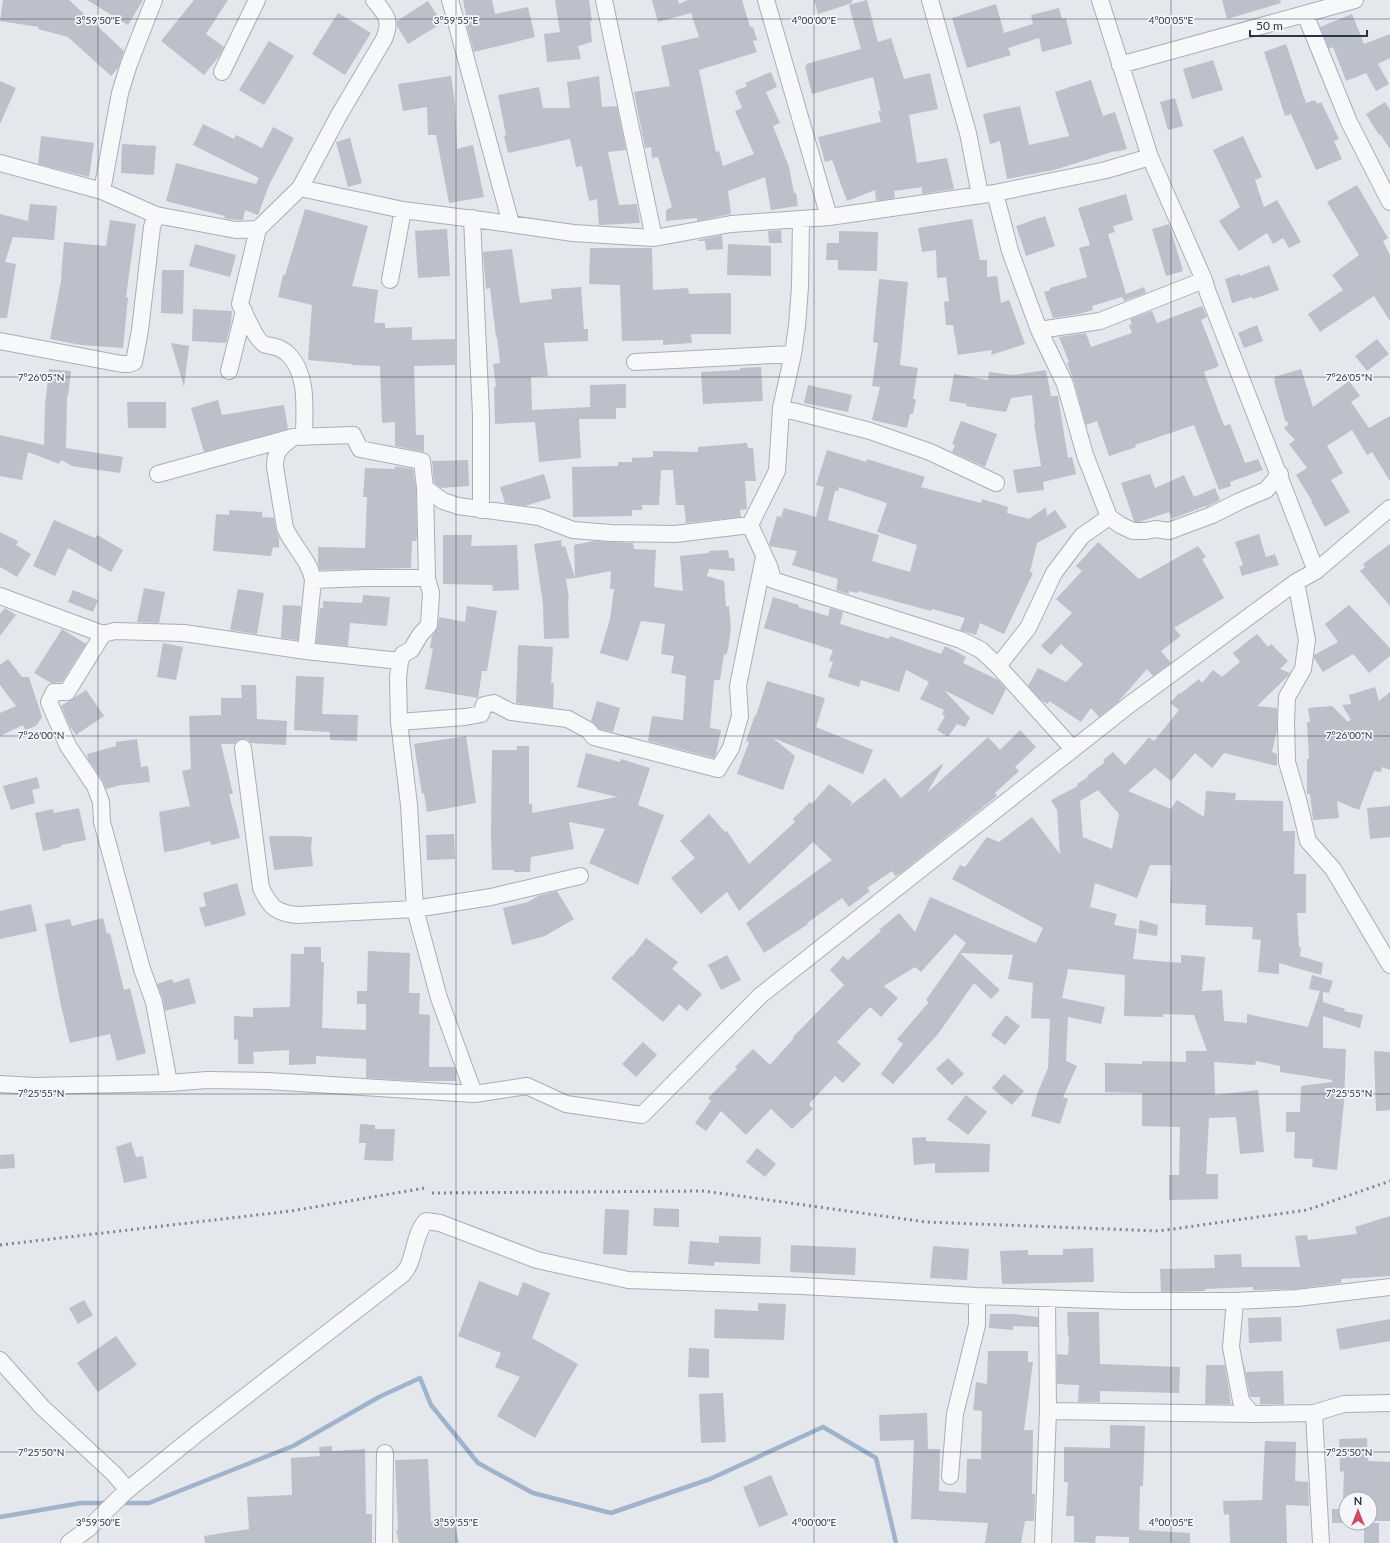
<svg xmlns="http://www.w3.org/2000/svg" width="1390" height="1543" viewBox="0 0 1390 1543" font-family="Lato,sans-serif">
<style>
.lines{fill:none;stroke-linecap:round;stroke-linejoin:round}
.stream{stroke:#9fb4cc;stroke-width:4.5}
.building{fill:#bbc0ca;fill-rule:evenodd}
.minor-casing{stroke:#a9aeb7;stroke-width:18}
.minor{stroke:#f7f8fa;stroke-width:16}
.rail{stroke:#7d8696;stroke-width:3;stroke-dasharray:2 4;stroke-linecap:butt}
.ticks{fill:none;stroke:#2b3445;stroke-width:1;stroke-opacity:0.45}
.ticks-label{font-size:10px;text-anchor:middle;fill:#2b3445;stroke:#f4f6f9;stroke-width:3.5;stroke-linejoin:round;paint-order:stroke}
</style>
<rect width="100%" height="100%" fill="#e4e7ec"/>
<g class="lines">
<!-- stream -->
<path class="stream" d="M120,1503H149L293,1446L379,1397L420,1378L431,1405L478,1463L533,1493L611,1513L710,1479L823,1427L876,1458L896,1543
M0,1517L81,1503H107"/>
</g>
<!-- building -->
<path class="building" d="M3,0H69L124,51L118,68L111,76L68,37L38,29L39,27L0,21Z
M87,0H143L128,25Z
M194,0H228L206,34L224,47L220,55L204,75L161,41Z
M463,0H492L495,14L528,7L535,37L474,52L466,22L467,21Z
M555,0H589L592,21H590L592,42L578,46L581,59L547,62L544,34L560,32Z
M652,0H678L679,4L688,0H742L750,27H753L757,40L753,41L757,52L699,70L716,152L719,151L723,166L754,154L735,111L742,108L735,91L747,86L745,83L771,72L777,87L766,92L780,123L773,126L789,167L794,193H796L798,206L771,210L765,177L728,191L731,214L697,221V218L666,221V210L672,207L658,157L652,158L651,147L645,148L634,92L670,86L661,46L699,37L691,13L658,22Z
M814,0H852V3L818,14Z
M867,0L878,42L891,38L904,79L930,73L938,109L909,115L917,163L947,158L954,189L922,194V187L894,191L895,198L876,201L875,190L847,201L832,160L825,162L818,137L881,122L878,111H881L873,77L812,94L805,67L807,66L806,64L861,49L849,5Z
M1222,0H1280L1281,3L1227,19Z
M428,1L442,23L408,44L397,26V21Z
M996,4L1004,33L1033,24L1031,15L1059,8L1062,19L1066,18L1072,44L1042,52L1039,38L1008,48L1011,55L967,68L952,18Z
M338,13L371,33L345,75L312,54Z
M1352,14L1364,44L1390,34V58L1378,64L1389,84L1376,91L1366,73L1346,81L1333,47L1329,49L1320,27Z
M269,41L294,56L264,105L239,90Z
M1286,44L1306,103L1315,100L1317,104L1321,102L1339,139L1334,141L1342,159L1316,170L1291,114L1285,116L1264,52Z
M1213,60L1223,90L1192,99L1183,69Z
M451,76L455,103L457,149L473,145L484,197L449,203L436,135H428L427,107L403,111L398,84Z
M599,76L602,107L617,106L626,150L608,152L619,205L637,204L640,223L599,225L597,199L589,201L582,166L576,167L570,139L508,153L504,136L506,135L498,95L539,87L543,108H570L567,82Z
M1091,80L1103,116L1115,112L1127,149L1115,152V151L1054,170L1007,179L1000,141L990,144L983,114L1020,106L1029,145L1069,136L1055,92Z
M0,81L16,88L0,124Z
M1175,98L1183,126L1168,130L1160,102Z
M1385,102L1390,110V149L1380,134L1379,135L1366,114Z
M203,124L234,139L236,135L262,148L273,127L294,138L269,185L258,215L245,210L243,220H237L224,218L225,216L166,201L176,163L256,184L259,178L193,145Z
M41,136L94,143L89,177L38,164Z
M1243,136L1262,177L1255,180L1264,207L1277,200L1301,242L1289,248L1283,238L1273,244L1267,233L1239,251L1219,221L1240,207L1213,150Z
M350,138L362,183L348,187L336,142Z
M122,144L156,146L154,175L121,173Z
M1357,185L1388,238L1383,241L1390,255V321L1374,296L1320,332L1308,314L1343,290L1332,275L1359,255L1327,202Z
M1126,194L1133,220L1113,226L1115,232L1108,234L1126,294L1144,287L1146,293L1124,301L1122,297L1092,306L1093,310L1079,314L1053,318L1044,292L1050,290V288L1087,277L1079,248L1090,245L1078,208Z
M30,204L57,206L54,240L13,237L5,262L16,264L7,318H0V214L28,221Z
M305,209L368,226L352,286L378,290L374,323H385V328L412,327V340L455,339V365L414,366L416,435H424V452L395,446V422L382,423L380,366L352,365V364L308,360L312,305L278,297L283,275H285Z
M1045,216L1055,246L1026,256L1016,226Z
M972,219L980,260H987V277L997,276L1001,303L1009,300L1025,344L991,355L992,350L958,355L953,325H946L944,302L949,301L946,277L937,278L936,250L922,252L918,228Z
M110,220L136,224L126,297L128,298L123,348L81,345L50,339L62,276L61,275L64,242L106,246Z
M1169,224L1183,271L1166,276L1152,229Z
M447,229L450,276L418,278L415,231Z
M781,230L782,243H769L768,231Z
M839,231L878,232L877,271L838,270V260H826L827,243H839Z
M722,235L723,249L706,250L705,241H698V240Z
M195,244L236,255L230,277L189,266Z
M728,244L771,246V276L727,275Z
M590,248H652L653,290L688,288L689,294L731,293V334H691L692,343L663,345V340L622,341L620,285L589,284Z
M512,249L520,303L552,299L551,289L581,287L584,329H588V341L544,343L548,376L531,377L532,410L590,407V385L626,384V408H616V419H579L581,458L539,462L535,422L495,424L494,387H496L493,364L500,363L497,337H496L490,288L486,289L483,252Z
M1269,265L1279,290L1253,299L1252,297L1232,303L1225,279L1240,274V276Z
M162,270H184L183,314L161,313Z
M879,279L908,282L900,365L918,368L913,399H916L913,414H910L907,428L872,420L880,387L872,386L878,343L873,342Z
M1202,306L1207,317L1201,320L1219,366L1204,372L1224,426L1230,424L1245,463L1258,459L1263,470L1230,482L1231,486L1219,490L1194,425L1135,445L1136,447L1109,456L1097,421L1086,425L1074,381L1067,363L1069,362L1059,337L1086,333L1091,347L1132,333L1129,325L1132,324L1130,319L1152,311L1157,323Z
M193,309L232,311L231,323L226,343L192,341Z
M1257,325L1263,341L1244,348L1238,333Z
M1377,339L1389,354L1367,371L1355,356Z
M171,343L189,346L184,387Z
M761,367L763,401L703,404L701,372L740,370V368Z
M49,369L71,371L68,396H67L66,448L123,457L120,473L72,466L61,460L59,464L28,452L22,480L0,476V435L44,445L45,405Z
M1301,369L1313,407L1349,381L1360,396L1351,402L1369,428L1390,416V481L1372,452L1367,455L1352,430L1327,446L1343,473L1331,480L1350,512L1325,527L1311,501H1312L1296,475L1307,468L1289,444L1295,440L1284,428L1289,424L1285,420L1274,381H1275L1274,377Z
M1046,370L1051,396H1058L1068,458L1072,457L1076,474L1043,482L1044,490L1017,493L1013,470L1041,466L1034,424H1035L1032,395L1011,398L1006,412L966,406L967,404L949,401L954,374L988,380L989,372L1013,375Z
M808,385L852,395L848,412L804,403Z
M218,400L222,415L284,405L288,429L204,452L191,408Z
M127,402H166V428H128Z
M961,421L997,434L985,467L952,452L955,445L952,444Z
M747,443L748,448H753L756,481H745L747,509L740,510L741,517L686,523L684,505H676L673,470H661L659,505H642V510H632V516L573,517L572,467L618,466V462H632V458L653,457V451L698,452V447Z
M827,450L866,462L867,459L925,477L921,487L981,503L982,499L1008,507L1007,513L1029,519L1046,507L1047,516L1055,510L1067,527L1037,543L1030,572L1033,573L1004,634L980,623L976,635L960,630L965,618L932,609L931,611L858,591L857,593L849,591V594L836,590L838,579L792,565L797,551L770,546L769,544L777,516L781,517L784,508L816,517L824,487L816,485ZM839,487L887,503L877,532L917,545L910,572L872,561L879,535L828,520L835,491H838Z
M468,460L469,486L441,488L434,483L432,461Z
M395,466L413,469L416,489L417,536L416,541H412L411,568L320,570L318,564V547L365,548L367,497H363L365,468L395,469Z
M544,474L551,498L525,506L505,503L500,487Z
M1150,474L1155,488L1184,475L1194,497L1215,488L1220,500L1208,506L1205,507V506L1172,519L1169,512L1139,522H1135L1134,521L1121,483Z
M229,510L262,512V517L274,518L276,530L279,538V548L273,547L271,556L213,551L216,514L229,515Z
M54,520L95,538L97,535L123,550L111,572L68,548L55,576L33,566Z
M0,532L18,541L16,545L31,554L17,577L0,567Z
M1259,534L1266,557L1275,554L1279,565L1242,576L1239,567L1243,565L1235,542Z
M443,535H472L471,546L517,545L519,590L493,591L492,585L443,584Z
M561,540L562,547L565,546L575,578L566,579L569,599H568L569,638L544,639L543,604L534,544Z
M594,541L633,543L634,549L656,550L654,587L683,591L680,556L709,553V551L728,550L729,558H734L735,571L709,569L707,576L724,581L726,607L729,606L731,628L728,650L726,655L724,654L720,680H714L710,728L721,730L716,754L714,758L648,741L652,716L683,720L686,676L671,673L674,656L661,654L665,624L641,621L628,661L600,653L610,619L614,589H610L611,571L575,578L574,545Z
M1098,542L1139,579L1198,546L1206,557L1202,559L1224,598L1174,628L1181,636L1161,651L1171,663L1153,676L1147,669L1118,702L1099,717L1091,708L1081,722L1049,701L1048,704L1042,701L1028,686L1038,668L1066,682L1083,664L1061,644L1051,655L1041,646L1072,613L1056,599L1082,571L1076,566Z
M1390,544V606L1360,571L1365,567L1363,564Z
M144,588L165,592L159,623L137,622Z
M238,589L264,593L257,634L230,630Z
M73,590L98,600L93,612L68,602Z
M363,595L390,597L387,626L350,623L348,646L316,643L320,608H323V601L362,603Z
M773,597L799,605L798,607L828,616L830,608L843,612L840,624L889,639L890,636L941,654L945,646L966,657L963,663L998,680L1006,689L993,715L944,690L970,718L965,727L957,724L948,737L937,730L945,716L942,714L944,710L920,699L929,682L906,670L899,692L861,680L859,687L828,677L833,662L829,661L833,650L764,628Z
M283,605L301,606L298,640L281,638Z
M1349,605L1390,648V656L1369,673L1353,654L1323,672L1314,658V655L1338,642L1325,624Z
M467,606L497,611L487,671H482L478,698L425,689L433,649L430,648L432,636L438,626L439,617L465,622Z
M5,608L16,615L0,636V614Z
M62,629L86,644L62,682L51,683L34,673Z
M1257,634L1268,647L1271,644L1288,661L1280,669L1290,673L1289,675L1257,706L1277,708V731L1272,752L1277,754V766L1224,753L1212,768L1195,753L1171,781L1155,768L1128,791L1171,809L1177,800L1204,817L1206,791L1236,793L1235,800L1283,801V831H1295L1294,874H1306V913H1297L1299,947H1301L1300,956L1323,963L1321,975L1279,963V974L1258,972L1261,940L1252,939L1253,927L1205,925L1206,905L1170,903L1172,865H1150L1137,898L1095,883L1090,907L1117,914L1114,925L1137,929L1133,959L1181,963V955L1205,957L1202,991L1222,990L1224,1021L1247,1023V1014L1308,1027L1320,991L1309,989L1312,975L1333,981L1329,993L1323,992V1002L1345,1009L1344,1011L1363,1015L1360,1028L1323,1016V1048L1346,1049L1344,1102L1337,1170L1312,1167L1313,1159L1294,1158L1295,1132H1286V1112H1300L1301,1086L1332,1082V1080L1280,1072V1066L1256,1061L1255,1065L1214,1062L1215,1095L1258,1090L1264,1152L1240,1154L1236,1117L1209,1118L1206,1174H1218V1199L1169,1200V1175H1179L1180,1127L1142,1126V1093L1105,1092V1063L1142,1064V1061L1186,1062V1051H1207L1194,1015L1163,1014V1017L1124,1016L1125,975L1068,969L1062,998L1105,1007L1101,1024L1068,1017L1066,1061L1077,1066L1063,1097L1068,1099L1060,1124L1031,1116L1038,1092L1048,1068L1050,1019L1031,1018L1033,983L1008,979L1013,955L960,953L1000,990L991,999L974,983L938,1034L893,1084L881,1074L903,1044L897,1039L929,1002L926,1000L966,943L955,934L921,972L915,967L884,986L898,998L881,1017L870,1007L837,1042L861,1064L843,1083L835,1076L809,1104L813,1109L792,1129L771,1109L746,1135L721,1111L706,1131L695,1123L711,1101L708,1098L737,1069L735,1067L753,1049L770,1065L794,1038L793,1037L844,985L830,970L843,956L848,960L881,931L879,930L899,913L915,932L930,897L1036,943L1043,928L952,879L960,865L965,867L987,837L999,842L1032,817L1060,854L1057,810L1051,800L1078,786L1077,784L1088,777L1087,776L1105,762L1103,760L1113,752L1125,765L1149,737L1154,741L1179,710L1170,703L1179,693L1180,694L1199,679L1202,683L1213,670L1222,677L1240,662L1233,653ZM1098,790L1119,814L1112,849L1083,837L1080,801Z
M163,643L183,647L176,680L157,677Z
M518,645L553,647L551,683H554L553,708L516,703Z
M8,659L22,677H29L42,717L36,726L25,730L23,725L0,736V713L16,706L0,685V665Z
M296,676L324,677L322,714L358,715L357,741L330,740V732L294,730Z
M767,681L825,698L816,727L873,750L863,774L773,738L795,756L783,790L737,774L749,742L746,741L755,715L756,716Z
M241,685H256L257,719L287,721L286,745L251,743L247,739H242L238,740L235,744H221L233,794H229L240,838L211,845L210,841L178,850L164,852L159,812L190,806L182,771L191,769L189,716L221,715V698H242Z
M1375,687L1379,701L1390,692V770L1382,767L1381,772L1374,771L1359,810L1337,801L1339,818L1313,820L1310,794H1307V759H1309L1307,722H1310L1308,708L1332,706L1348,722L1351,720L1342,705L1351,704L1349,695Z
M86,690L104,716L76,735L69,725L61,706Z
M597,701L620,708L613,732L599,729L591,721Z
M1020,730L1036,747L1015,767L1019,771L995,793L997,796L901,873L895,876L892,871L867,888L870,891L849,907L842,898L807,923L808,924L764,953L746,923L832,860L813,842L739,911L727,892L701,914L671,878L695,858L680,841L709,814L725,832L727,831L749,864L795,822L793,819L810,802L812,804L829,784L852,802L850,806L885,778L901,798L942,764L943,765L927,793L988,737L1000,750Z
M466,736L476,803L427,812L424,793L422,794L414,744Z
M137,739L141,767L148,766L150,782L121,785L106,789L103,781L88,759L87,754L116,746V742Z
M517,746H529V804H532V813L617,797L577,787L586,753L620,762L621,759L650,768L638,805L664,815L638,885L589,863L605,829L569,822L574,849L531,857L530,872H514V870H492L491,834L492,750H517Z
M37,777L40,788L32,790L35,803L11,810L3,786Z
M1390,806V837L1370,839L1367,808Z
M79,808L86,840L61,845V847L43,851L35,813L53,809L54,813Z
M454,834L455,859L427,860L426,835Z
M269,836H297L312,837L311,848L313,866L274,870Z
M237,883L246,915L205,927L199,908L206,906L203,893Z
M557,891L574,919L545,936L512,945L503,908L528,902L538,896Z
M31,904L37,931L0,939V911Z
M103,918L107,934L110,933L124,990L130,988L146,1053L117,1061L110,1034L70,1043L61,1006L45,924L70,919L72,926Z
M1140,920L1158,925L1157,936L1138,933Z
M646,938L678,962L672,969L702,994L687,1011L679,1004L663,1022L611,978L631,956L632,957Z
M304,947H321V962H324L322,1028L366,1030V1004H357V991H367L368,951L410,953L409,993H420L419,1014L430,1015L429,1067H454L456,1072V1081H416L366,1078V1059L316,1056V1064L289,1065V1050L253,1052L254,1064H238V1039L234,1040V1016L253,1017V1008L290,1007L291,954H304Z
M727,955L741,980L721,990L708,965Z
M189,978L196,1003L165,1011L163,999L157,984L172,979L174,983Z
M1006,1015L1020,1026L1005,1045L991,1035Z
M643,1042L657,1055L636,1077L622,1064Z
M1374,1051L1390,1052V1110L1376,1111Z
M948,1058L964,1074L952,1085L936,1069Z
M1004,1074L1024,1091L1012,1105L992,1088Z
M966,1095L987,1112L968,1135L947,1119Z
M360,1124L375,1125V1129H395L393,1161L364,1160L366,1143H359Z
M926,1137V1141L990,1144L989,1172L935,1173V1163L914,1165L912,1138Z
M131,1142L136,1157L143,1156L147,1178L124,1183L116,1147Z
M757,1148L776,1164L765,1177L746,1162Z
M14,1154L15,1168L0,1169V1155Z
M654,1208L679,1209V1227L653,1226Z
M605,1209L629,1210L627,1255L603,1254Z
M1390,1216V1276L1341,1279V1283L1296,1289L1253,1290V1287L1205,1289V1291L1161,1292L1160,1269L1215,1268L1214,1255L1241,1254L1242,1267H1300L1295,1236L1307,1235L1308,1240L1357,1234L1355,1227Z
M719,1236L761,1237L760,1264L714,1262V1266L688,1264L690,1241L719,1243Z
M791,1245L856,1248L855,1275L790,1272Z
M933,1246L969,1249L967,1280L930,1278Z
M1093,1248L1094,1282L1002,1284L1000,1251L1028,1250V1255H1063V1249Z
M479,1281L518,1296L523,1282L550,1293L532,1338L578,1364L535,1438L497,1416L520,1377L495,1367L501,1353L458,1336Z
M84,1300L93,1315L78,1324L69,1308Z
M758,1303L786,1304L784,1340L714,1338L715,1309L758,1311Z
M1067,1312H1099L1100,1364L1180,1367L1179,1393L1100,1391V1402H1078L1079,1385L1057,1384V1354L1068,1355L1069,1337H1068Z
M990,1314H1013L1038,1317V1327L1013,1326V1330L989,1328Z
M1281,1317L1282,1341L1249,1343L1248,1318Z
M1390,1319V1341L1340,1350L1336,1329Z
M116,1336L137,1365L98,1392L77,1363Z
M689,1348L709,1349V1378L688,1377Z
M988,1351H1028V1362H1033L1024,1430H1033L1032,1494H1035L1034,1521H1025L1021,1543H985L988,1523L911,1519L914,1440L880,1441L879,1415L927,1413L928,1449H940L939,1491L966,1493L967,1459H981L982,1411L973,1410L976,1382L987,1384Z
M1206,1365H1225L1231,1404H1205Z
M1244,1366H1245L1246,1372L1283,1371L1284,1404H1260V1397H1250Z
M723,1393L726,1442L701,1443L699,1394Z
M1110,1425L1145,1426L1143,1486H1140L1139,1530L1190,1533V1543H1129V1537L1096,1536L1095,1543L1074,1542V1516H1066L1068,1482H1064V1447L1110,1448Z
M1367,1438L1368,1461L1390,1462V1521H1370V1499H1343L1344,1471L1340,1472L1339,1439Z
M1265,1441L1296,1442L1295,1481L1308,1482L1309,1506L1286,1505L1287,1543H1230L1229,1514L1224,1515L1223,1501L1262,1500Z
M332,1446V1451L365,1449L366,1514H372V1543H205L204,1536L249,1529L247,1497L292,1495L291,1458L320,1456L319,1447Z
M428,1459L431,1522L453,1516L459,1543H399L396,1530H398L395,1460Z
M771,1475L788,1515L759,1527L743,1487Z
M1332,1509H1346V1523H1332Z
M1364,1523H1379V1543H1364Z"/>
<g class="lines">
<defs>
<path id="minor" d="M450,0L511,224
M604,0L654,238
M766,0L829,217
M930,0L968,133L980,195
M1100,0L1150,157L1204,280L1208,293L1316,571
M1305,14L1349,122L1390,202
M1120,65L1355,0
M222,72L257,0
M0,163L102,191L156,215L236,230L258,229
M300,188L403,210L489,221L573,233L654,238L731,224L829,217L995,193L1106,170L1150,157
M102,191L120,93L129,64L154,0
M995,193L1010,251L1039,330L1065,384L1085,455L1109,517L1120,525L1133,531H1146L1155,529L1169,531L1212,515L1240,501L1266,490L1280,474
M472,218L481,415V510
M801,219L800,287L797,326L793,354L781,408L777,471L750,525L769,566L773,580L961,640L981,650L998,666L1073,749
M390,280L403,210
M1039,330L1100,321L1204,280
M0,341L122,364H129L134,362L140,330L152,227L156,215
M635,362L793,354
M229,371L244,311
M781,408L870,431L930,452L996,483
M304,437C304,410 309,375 288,354C280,347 276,347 266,345C257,343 244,312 240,304L258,229L300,188L339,115L384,39C392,20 386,15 374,0
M292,438C280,448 275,450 275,467L285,528C293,546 310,561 313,580L306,651
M158,474L293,437L353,435L360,449L422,461L425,488L443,501L458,506L539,517L573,530L611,533L675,534L750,525
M425,488L427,578L431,593L429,625L420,635L411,650L403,654L400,661L398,678L399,722L409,805L415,909L439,998L474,1094
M313,580L365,578H427
M1296,582L1307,640L1303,669L1287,697L1286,722L1287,762L1299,803L1308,841L1333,869L1390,965
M0,596L103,634
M998,666L1028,628L1054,573L1082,536L1109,517
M399,722L465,717L481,714L484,705L494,703L511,712L568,719L588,730L594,737L718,769L731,748L740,716L738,686L764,557
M243,748L261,888C270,907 276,913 297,915L415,909L491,897L580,876
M169,1083L154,1002L142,969L102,822L101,802L95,786L68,746L49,702L54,692H67L103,634L115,631L184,633L306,651L400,661
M0,1084L34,1086L169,1083L207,1080L267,1081L474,1094L527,1086L566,1104L642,1115L761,995L1129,705L1296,582L1316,571L1390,508
M1235,1301L1231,1347L1241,1401L1252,1414
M0,1360L42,1407L113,1473L128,1490
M1048,1411L1252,1414L1314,1413L1344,1404L1390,1403
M1314,1413L1321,1543
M950,1476L955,1414L977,1325V1296
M69,1543L89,1528L125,1492L198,1433L402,1275C405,1271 409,1267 410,1262C415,1249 416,1232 426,1221L440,1223L537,1260L628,1280L802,1286L977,1296L1126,1301H1235L1297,1298L1390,1287
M384,1543L385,1453
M1043,1543L1048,1411L1047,1298"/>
</defs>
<!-- minor casing -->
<use href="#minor" class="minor-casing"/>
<!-- minor -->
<use href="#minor" class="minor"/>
<!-- rail -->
<path class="rail" d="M432,1193L704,1191L926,1222L1159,1231L1307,1210L1390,1181
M0,1245L291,1211L425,1188"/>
</g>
<!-- ticks -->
<path class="ticks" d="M98,0V1543M456,0V1543M814,0V1543M1171,0V1543M0,19H1390M0,377H1390M0,736H1390M0,1094H1390M0,1452H1390"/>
<g class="ticks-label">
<text x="98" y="24">3°59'50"E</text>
<text x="456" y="24">3°59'55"E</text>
<text x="814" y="24">4°00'00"E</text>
<text x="1171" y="24">4°00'05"E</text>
<text x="41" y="381">7°26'05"N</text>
<text x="1349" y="381">7°26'05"N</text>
<text x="41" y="739">7°26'00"N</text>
<text x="1349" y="739">7°26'00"N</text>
<text x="41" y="1097">7°25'55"N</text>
<text x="1349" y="1097">7°25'55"N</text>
<text x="41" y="1456">7°25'50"N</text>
<text x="1349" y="1456">7°25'50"N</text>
<text x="98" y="1526">3°59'50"E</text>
<text x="456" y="1526">3°59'55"E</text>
<text x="814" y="1526">4°00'00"E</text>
<text x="1171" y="1526">4°00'05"E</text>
</g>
<!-- north arrow -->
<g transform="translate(1358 1511)"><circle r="19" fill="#f4f6f9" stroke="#a4a8b1"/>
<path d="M0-3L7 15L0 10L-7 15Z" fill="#d1495b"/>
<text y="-6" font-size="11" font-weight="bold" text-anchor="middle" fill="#2b3445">N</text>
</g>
<!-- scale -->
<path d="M1250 30v6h117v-6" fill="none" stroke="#2b3445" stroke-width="2"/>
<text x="1256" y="30" font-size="12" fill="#2b3445" stroke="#f4f6f9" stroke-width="3" paint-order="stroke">50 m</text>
</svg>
